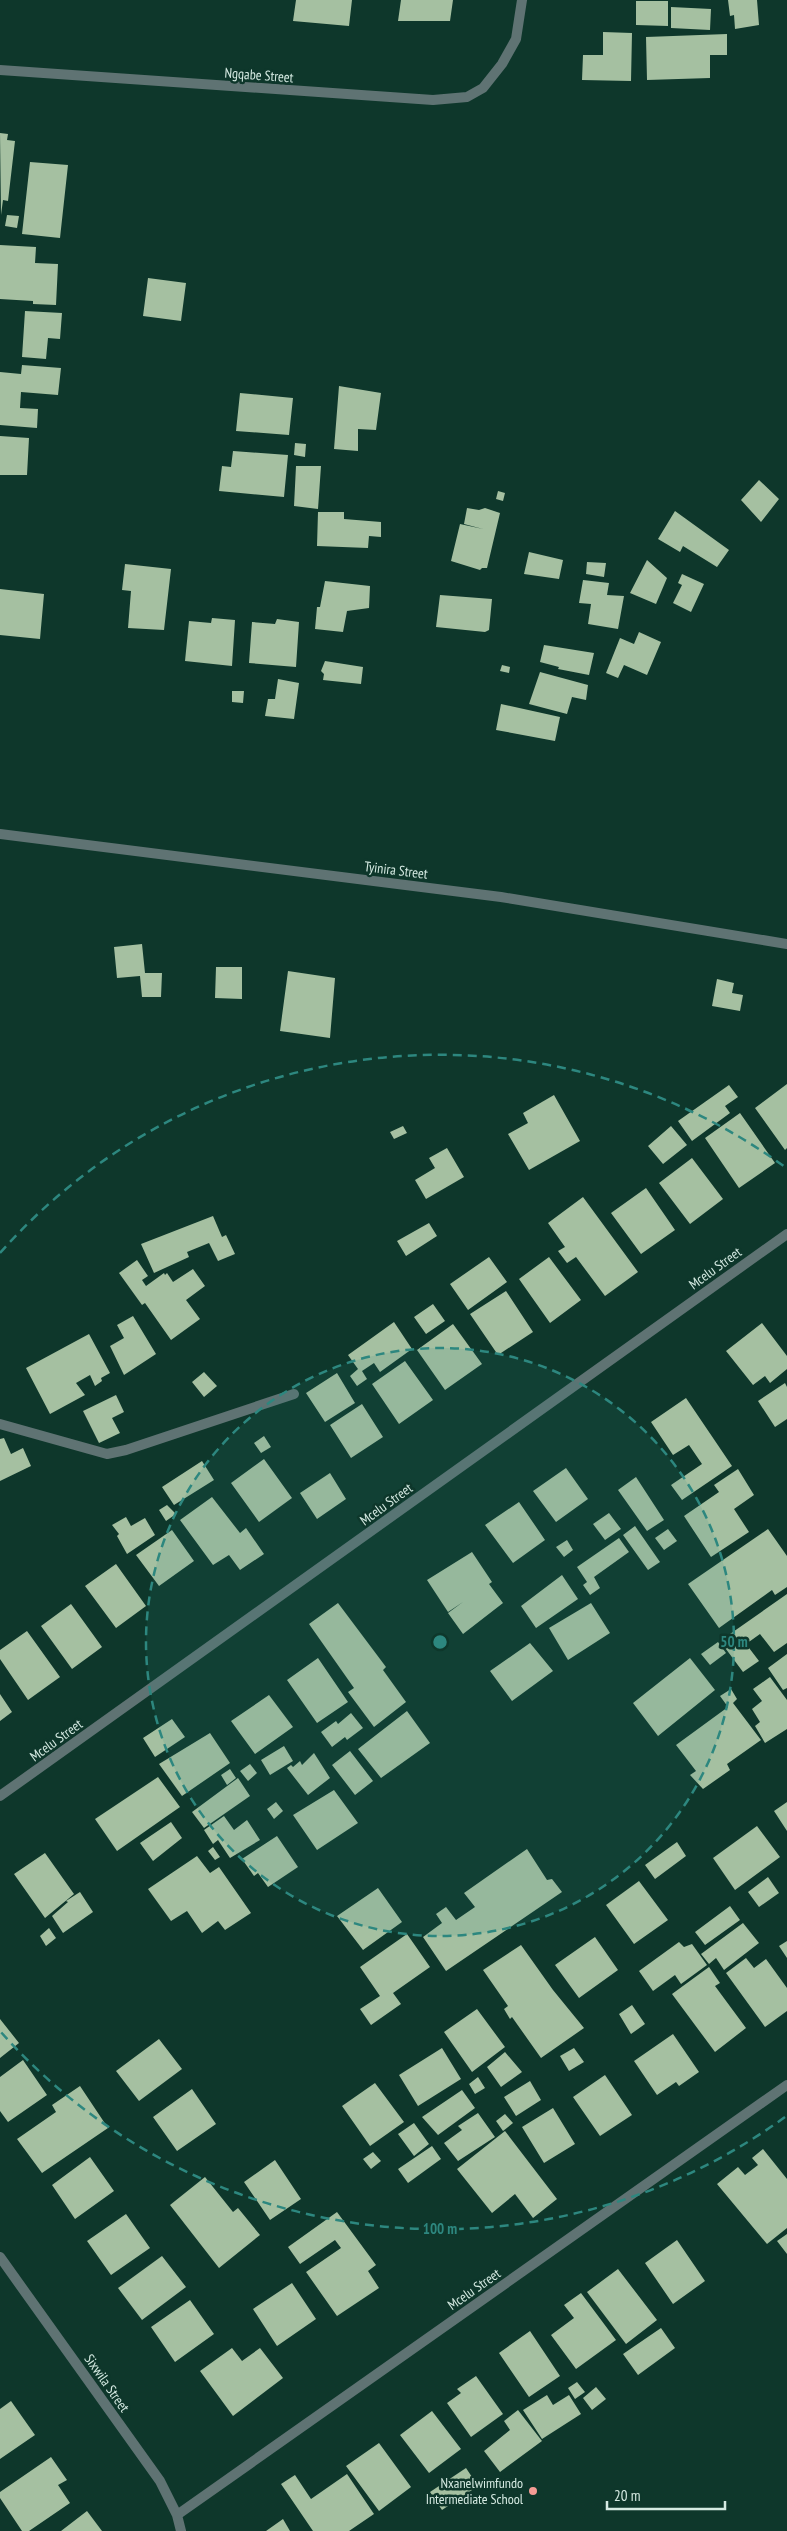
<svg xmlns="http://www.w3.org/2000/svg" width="787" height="2531" viewBox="0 0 787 2531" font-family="'PT Sans Narrow',sans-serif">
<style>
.building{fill:#a5c0a1}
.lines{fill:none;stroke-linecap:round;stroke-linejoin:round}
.minor{stroke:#5f7373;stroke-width:10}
.tertiary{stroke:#5f7373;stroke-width:10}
.ring{fill:none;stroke:#2d877f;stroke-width:2.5;stroke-dasharray:9 6}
.poi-dot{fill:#f59c94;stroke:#0e372b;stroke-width:2}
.labels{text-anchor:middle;stroke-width:5;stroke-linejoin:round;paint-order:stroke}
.street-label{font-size:14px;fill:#d5eae2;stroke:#0e372b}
.poi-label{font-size:14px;fill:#d5eae2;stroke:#0e372b;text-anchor:end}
.centre{fill:#2d877f;stroke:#0e372b;stroke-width:2.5}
.ring-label{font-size:15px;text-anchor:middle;font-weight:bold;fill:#2d877f;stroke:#0e372b;stroke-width:5;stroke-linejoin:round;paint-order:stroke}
</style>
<rect width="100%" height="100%" fill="#0e372b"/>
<!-- building -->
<path class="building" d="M296,0H352L349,26L293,21Z
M401,0H453L450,21H398Z
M728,0H757L759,25L735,29L734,15L730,16Z
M636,1H668V26L636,25Z
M671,7L711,9L710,30L671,28Z
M603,32L632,33L631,81L582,80L583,55H603Z
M727,34V55H710V78L647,80L646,37Z
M0,133L8,134L7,140L15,141L8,201L3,200L1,215Z
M30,162L68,165L60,238L22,234Z
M7,215L19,216L17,228L5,226Z
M0,245L36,247L35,263L58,264L56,305L33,304V301L0,299Z
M148,278L186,283L181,321L143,316Z
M25,311L62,313L60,339L48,338L46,359L22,357Z
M22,365L61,368L58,395L21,392L20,408L38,409L37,428L0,425V372L21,374Z
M339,386L381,393L376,430L358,429V451L334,449Z
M240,393L293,398L289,435L236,431Z
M0,436L29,438L27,475H0Z
M295,443L306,444L305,457L294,455Z
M233,451L288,455L284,497L219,491L222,466L231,467Z
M296,466H321L318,509L294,506Z
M759,480L779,499L761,522L741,500Z
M498,491L505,493L503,501L496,499Z
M467,508L479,510L485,508L500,513L487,568H482L480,570L451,561L460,524L483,529L464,524Z
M675,511L729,550L717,567L683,546L680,552L658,539Z
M318,512H344V519L381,522V537L369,536L368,548L317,546Z
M529,552L563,560L559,579L524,574Z
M647,560L667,578L656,604L630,593Z
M587,562L606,563L604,577L586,574Z
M125,564L171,569L164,630L128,628L131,591L122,590Z
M682,574L704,584L691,612L673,603L682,585L678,583Z
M583,580L609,583L607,595L624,596L618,629L588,624L591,604L579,603Z
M325,581L370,586L369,608L347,611L343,632L315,629L317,607H320Z
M0,589L44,594L40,639L0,635Z
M440,595L492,599L489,630L485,632L436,627Z
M212,618L235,620L232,666L185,661L189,621L211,623Z
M277,619L299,622L296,667L249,663L252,622L275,624Z
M639,632L661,642L647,675L624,665L618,678L606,673L620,638L634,644Z
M544,645L594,653L589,675L558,669L559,667L540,662Z
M325,661L363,667L361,684L323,680L324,674L321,671Z
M502,665L510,667L509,673L500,671Z
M540,672L588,685L586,700L572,697L567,714L529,704Z
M278,679L299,683L294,719L265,716L268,699H275Z
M232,691H244L243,703L232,702Z
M501,704L560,717L555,741L496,730Z
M142,944L145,973H162L161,997H142L140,976L117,978L114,947Z
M216,967H242V999L215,998Z
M288,971L335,978L330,1038L280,1031Z
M717,979L734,983L732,993L743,995L740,1011L712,1006Z
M787,1084V1148L785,1150L755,1108Z
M729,1085L738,1097L725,1106L730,1113L692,1141L678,1121Z
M554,1095L580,1141L529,1170L508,1134L528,1123L523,1113Z
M740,1113L775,1163L739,1188L705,1138Z
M403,1126L407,1133L394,1139L390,1132Z
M671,1126L687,1145L663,1164L648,1146Z
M447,1148L464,1177L426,1199L415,1180L435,1168L429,1158Z
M692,1158L723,1199L690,1224L659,1183Z
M646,1188L675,1230L641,1254L611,1213Z
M583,1197L638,1272L605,1296L576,1257L567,1263L558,1251L565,1247L548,1223Z
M213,1216L222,1237L226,1235L235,1254L218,1261L209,1243L187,1252L189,1257L154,1273L141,1244Z
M429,1223L437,1236L406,1256L397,1241Z
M489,1257L507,1282L468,1310L450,1284Z
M549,1257L581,1300L550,1323L519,1279Z
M137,1260L148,1276L142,1280L146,1286L164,1273L165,1275L167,1273L173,1282L193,1269L205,1286L186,1300L200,1319L171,1340L145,1303L142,1305L119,1273Z
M506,1291L533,1332L498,1355L470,1314Z
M433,1304L445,1321L426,1334L414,1317Z
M133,1316L156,1354L124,1375L110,1346L124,1338L117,1325Z
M394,1322L412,1349L380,1372L374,1363L362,1371L367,1379L357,1386L350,1376L358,1369L348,1355Z
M762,1323L787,1356V1369L770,1383L765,1376L753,1385L726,1351Z
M453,1324L482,1364L445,1390L417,1350Z
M89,1334L110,1373L101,1378L102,1381L95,1386L90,1375L76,1383L85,1395L50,1414L26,1368Z
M405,1361L433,1400L399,1424L372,1384Z
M204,1372L217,1386L204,1397L192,1382Z
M337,1373L355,1403L325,1422L306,1393Z
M785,1383L787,1387V1419L775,1427L758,1401Z
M116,1395L124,1412L112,1418L120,1433L99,1443L83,1411Z
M686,1398L732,1466L682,1500L671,1485L702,1464L689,1445L673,1455L651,1422Z
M362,1404L383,1437L351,1458L330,1425Z
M264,1436L271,1447L261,1453L254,1443Z
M4,1438L11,1454L23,1448L31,1466L0,1481V1439Z
M264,1459L292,1498L259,1522L231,1483Z
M202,1461L214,1480L174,1505L162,1487Z
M566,1468L588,1499L556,1522L533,1491Z
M738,1469L754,1495L734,1509L749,1532L711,1557L684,1516L719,1492L714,1485Z
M330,1473L346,1499L317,1519L300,1493Z
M636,1477L664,1520L647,1531L618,1490Z
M212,1497L240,1533L246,1528L264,1554L240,1570L229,1555L213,1565L180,1520Z
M519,1502L545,1540L513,1563L485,1525Z
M167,1505L176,1514L166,1521L159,1510Z
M609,1513L621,1529L605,1540L593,1524Z
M126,1517L131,1526L145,1518L155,1535L127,1554L117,1536L119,1534L112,1525Z
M635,1526L660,1562L648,1570L623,1535Z
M668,1529L677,1541L664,1550L655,1538Z
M768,1529L787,1556V1587L775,1595L772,1590L719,1628L688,1584Z
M172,1530L194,1561L159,1586L136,1555Z
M619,1538L629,1552L594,1577L600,1588L590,1595L583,1585L587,1582L577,1567Z
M567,1540L573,1550L564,1557L556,1547Z
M472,1552L492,1582L489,1584L503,1603L463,1634L448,1613L463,1602L448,1612L427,1580Z
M116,1564L146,1606L116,1628L85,1586Z
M562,1575L578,1599L536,1628L521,1606Z
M787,1594V1643L774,1652L760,1634L746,1644L759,1661L743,1672L720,1641Z
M338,1603L386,1667L383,1670L406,1702L374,1727L348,1692L354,1688L309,1624Z
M591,1603L610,1633L568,1660L549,1628Z
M71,1604L102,1647L72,1669L41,1626Z
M27,1631L60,1677L28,1700L0,1659V1650Z
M718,1642L726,1653L710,1665L701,1654Z
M530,1643L553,1671L512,1701L490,1671Z
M787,1654V1688L783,1690L768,1668Z
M318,1658L348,1702L317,1723L287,1680Z
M690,1658L715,1690L658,1736L633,1703Z
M770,1677L787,1700V1729L765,1743L755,1726L760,1722L752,1709L762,1701L753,1689Z
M731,1689L737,1699L733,1703L761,1740L727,1764L730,1770L703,1789L690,1775L696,1771L676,1745L728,1707L720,1696Z
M0,1694L12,1712L0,1721Z
M269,1695L293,1727L255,1754L231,1721Z
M407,1711L430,1743L381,1778L358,1749Z
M351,1713L363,1728L347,1740L345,1737L332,1747L321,1732L336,1721L338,1724Z
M172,1719L185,1737L155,1757L143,1738Z
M210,1733L230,1763L182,1796L159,1764Z
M284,1746L293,1761L270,1775L261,1760Z
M350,1751L373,1781L355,1795L332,1765Z
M314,1753L330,1778L308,1795L287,1768L291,1765L293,1767L300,1761L302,1765Z
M250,1764L257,1773L248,1781L240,1771Z
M230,1769L236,1778L227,1785L221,1775Z
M158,1777L180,1807L117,1851L95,1819Z
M238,1778L250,1796L204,1828L192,1812Z
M334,1790L358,1823L317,1850L293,1815Z
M276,1802L283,1811L274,1819L267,1809Z
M787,1802V1831L774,1811Z
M224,1816L234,1830L247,1820L260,1840L230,1858L218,1840L213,1844L204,1830Z
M171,1822L182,1838L153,1861L140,1843Z
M757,1826L780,1857L735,1890L713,1858Z
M277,1836L298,1867L268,1887L258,1873L254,1876L242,1859Z
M677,1842L686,1856L655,1879L645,1865Z
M213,1847L220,1857L215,1860L208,1851Z
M527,1849L547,1880L552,1879L562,1892L446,1971L423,1937L442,1923L436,1914L446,1907L456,1920L475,1907L464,1893Z
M45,1853L74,1894L45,1918L14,1874Z
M197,1856L210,1873L219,1867L251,1913L225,1930L218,1921L202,1933L187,1911L171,1921L148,1889Z
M768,1877L779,1893L759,1907L748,1892Z
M639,1881L668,1920L634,1944L606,1905Z
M378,1888L402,1922L363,1950L337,1916Z
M80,1892L93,1912L63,1933L52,1916L68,1902L66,1901Z
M730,1906L740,1920L705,1945L695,1932Z
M743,1923L759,1943L724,1970L716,1958L709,1964L701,1954Z
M49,1928L56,1938L46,1946L40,1936Z
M407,1934L430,1967L393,1993L401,2004L371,2025L360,2009L380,1996L360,1967Z
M595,1937L618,1970L579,1998L555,1965Z
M787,1941V1958L779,1946Z
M679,1942L684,1947L692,1944L707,1965L681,1984L675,1975L653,1991L639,1971Z
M521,1945L553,1990L584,2028L541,2058L512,2017L510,2019L504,2009L508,2006L483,1970Z
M746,1958L754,1968L766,1959L787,1988V2011L765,2027L726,1973Z
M709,1967L720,1983L715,1986L746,2028L715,2052L672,1994Z
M632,2005L645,2024L631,2034L619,2014Z
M477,2009L505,2047L472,2072L444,2032Z
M0,2019L19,2043L0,2058Z
M673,2034L699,2072L679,2086L676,2082L657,2095L634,2061Z
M159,2039L182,2069L139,2101L116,2071Z
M442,2048L461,2079L418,2106L399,2075Z
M574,2048L584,2062L569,2071L560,2056Z
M505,2052L522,2072L501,2087L487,2067Z
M23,2060L47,2095L8,2122L0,2111V2077Z
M605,2075L632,2115L600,2136L573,2097Z
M478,2077L485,2088L475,2094L469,2084Z
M530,2081L541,2100L516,2116L504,2097Z
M375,2083L404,2122L370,2146L342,2106Z
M80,2086L108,2128L42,2173L17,2139L56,2112L52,2105Z
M192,2089L216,2124L177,2151L153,2117Z
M462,2090L475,2108L438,2135L422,2117Z
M553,2108L575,2144L544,2163L522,2127Z
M478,2113L495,2137L458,2161L444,2143L462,2130L458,2126Z
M505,2114L513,2123L503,2131L496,2121Z
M414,2123L429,2144L414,2156L398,2134Z
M505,2131L557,2199L533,2218L515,2194L492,2213L457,2169Z
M432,2146L441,2159L408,2183L398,2169Z
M763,2149L787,2179V2228L767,2244L717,2184L738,2167L745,2175L758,2165L752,2158Z
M373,2152L381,2161L371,2169L363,2159Z
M90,2157L114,2191L75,2219L52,2185Z
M275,2160L301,2199L270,2220L244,2182Z
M205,2177L233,2212L238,2208L260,2235L219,2268L170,2205Z
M337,2212L376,2265L368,2271L379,2288L337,2316L306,2272L341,2248L335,2240L300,2264L288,2247Z
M126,2214L150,2248L111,2275L87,2241Z
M787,2234V2254L777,2241Z
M677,2240L705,2281L673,2304L645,2263Z
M162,2256L186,2287L142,2320L118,2288Z
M618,2269L657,2320L626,2344L587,2292Z
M292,2283L316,2319L277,2346L253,2309Z
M581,2293L616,2340L576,2369L551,2335L574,2318L564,2305Z
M190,2300L214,2334L175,2362L151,2327Z
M661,2328L675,2348L638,2375L623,2354Z
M530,2331L560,2376L529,2397L499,2353Z
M232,2348L242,2361L260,2348L283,2378L233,2416L200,2371Z
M476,2376L503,2414L471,2437L447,2403L461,2393L457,2389Z
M577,2382L585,2392L575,2399L568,2388Z
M596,2387L606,2399L592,2410L583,2398Z
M547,2395L553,2405L569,2395L581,2414L542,2439L523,2410Z
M11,2401L35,2435L0,2459V2409Z
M518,2410L542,2441L500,2472L484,2451L510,2430L504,2421Z
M432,2411L461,2449L429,2473L400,2435Z
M379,2443L411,2487L379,2511L346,2466Z
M51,2457L67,2480L58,2485L70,2503L29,2531H22L0,2498V2492Z
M466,2468L478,2486L442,2510L430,2492Z
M347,2474L374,2514L349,2531H313L281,2484L295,2475L311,2499Z
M87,2511L102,2531H61Z
M283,2519L290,2531H266Z"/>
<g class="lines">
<!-- minor -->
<path class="minor" d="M0,70L433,100L467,97L483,88L502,64L516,39L522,0
M0,1424L107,1454L126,1450L294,1394
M0,1796L787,1234
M0,2257L160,2481L177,2515L181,2531
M177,2515L787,2085"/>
<!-- tertiary -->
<path class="tertiary" d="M0,834L501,897L787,944"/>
</g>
<!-- distance rings -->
<circle cx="440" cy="1642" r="294" fill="#2d877f" fill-opacity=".12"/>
<g class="ring">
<circle cx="440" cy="1642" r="294"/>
<path d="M785 2117A587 587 0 0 1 0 2031M0 1253A587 587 0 0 1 785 1167"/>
</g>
<!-- markers -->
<circle class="poi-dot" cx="533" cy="2491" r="5"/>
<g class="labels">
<!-- street labels -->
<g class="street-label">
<text transform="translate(259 75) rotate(4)" y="5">Ngqabe Street</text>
<text transform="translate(396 870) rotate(7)" y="5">Tyinira Street</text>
<text transform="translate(715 1268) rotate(-36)" y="5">Mcelu Street</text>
<text transform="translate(386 1504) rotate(-36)" y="5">Mcelu Street</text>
<text transform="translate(56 1740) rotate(-36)" y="5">Mcelu Street</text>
<text transform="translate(474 2289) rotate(-35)" y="5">Mcelu Street</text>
<text transform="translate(107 2383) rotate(55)" y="5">Sixwila Street</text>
</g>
<!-- poi labels -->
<g class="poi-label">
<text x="523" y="2488">Nxanelwimfundo<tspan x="523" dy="16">Intermediate School</tspan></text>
</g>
</g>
<circle cx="440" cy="1642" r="8" class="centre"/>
<g class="ring-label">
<text x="734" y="1647">50 m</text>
<text x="440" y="2234">100 m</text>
</g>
<!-- scale -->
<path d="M607 2501v8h118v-8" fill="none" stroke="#d5eae2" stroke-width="2.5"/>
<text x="614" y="2501" font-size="15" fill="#d5eae2" stroke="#0e372b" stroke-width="4" paint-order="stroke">20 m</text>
</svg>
